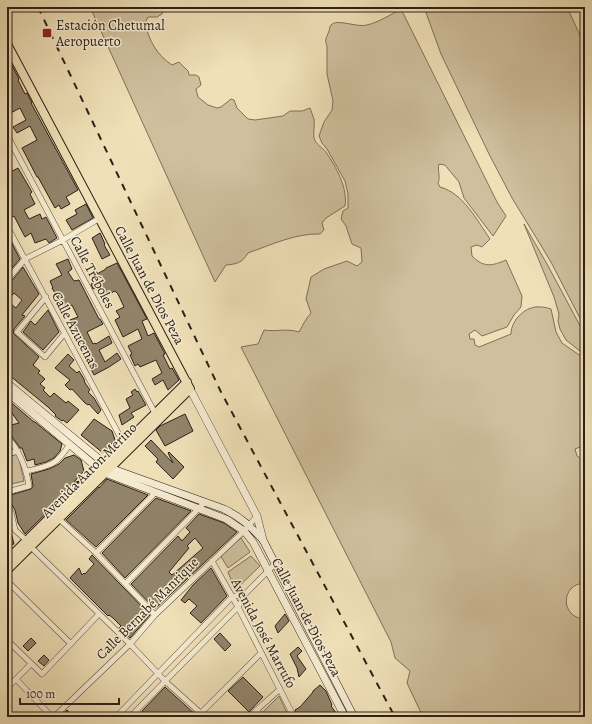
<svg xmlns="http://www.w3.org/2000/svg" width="592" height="724" viewBox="0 0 592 724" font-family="Alegreya,serif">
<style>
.green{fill:#cfbf9d;stroke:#7e705a}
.building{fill:#92846b;stroke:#2d2017;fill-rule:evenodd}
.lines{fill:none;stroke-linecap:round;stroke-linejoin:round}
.minor-casing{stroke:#5e503f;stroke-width:6}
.tertiary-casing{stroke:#5e503f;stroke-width:8}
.secondary-casing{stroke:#2d2017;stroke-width:8}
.primary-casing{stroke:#2d2017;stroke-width:10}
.minor{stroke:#f5ebd1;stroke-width:5}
.tertiary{stroke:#f5ebd1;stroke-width:7}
.secondary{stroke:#f5ebd1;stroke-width:7}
.primary{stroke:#f0e0b8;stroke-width:8}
.rail{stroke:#2d2017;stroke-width:2;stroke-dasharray:7 7;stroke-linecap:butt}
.poi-dot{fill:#8f2418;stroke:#f5ebd1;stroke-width:1.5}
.labels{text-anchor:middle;stroke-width:3;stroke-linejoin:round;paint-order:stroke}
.poi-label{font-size:14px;fill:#2d2017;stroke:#f5ebd1;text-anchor:start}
.street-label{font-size:14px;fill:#2d2017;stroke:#f5ebd1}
</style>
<rect width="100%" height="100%" fill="#f0e0b8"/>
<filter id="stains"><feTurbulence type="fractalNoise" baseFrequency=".005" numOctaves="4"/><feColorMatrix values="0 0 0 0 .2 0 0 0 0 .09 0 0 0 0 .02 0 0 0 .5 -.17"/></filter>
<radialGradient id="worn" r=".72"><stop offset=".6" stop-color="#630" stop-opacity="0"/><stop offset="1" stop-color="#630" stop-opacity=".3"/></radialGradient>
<!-- green -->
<path class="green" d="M90,7H164L162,14L157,17H148L145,23C149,41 157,55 172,65L179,62L188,71L189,75H196L199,77L201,85L196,89L198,97L208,105L217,108L221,107L231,99L234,100L237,108L248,119L255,120L283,116L290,111H302L310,108C311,112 313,115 314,119C315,125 313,132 314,138C316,145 322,147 326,152C336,167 348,188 345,206L326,218L322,223L324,230L320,234C296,233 271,245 248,253C242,263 237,264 226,265L215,282Z
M424,7H567L585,46V328L551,262L512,198L489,154L441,54Z
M401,9L497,202L506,216L493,236L464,198L459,182L445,165L439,164C437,171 441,177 438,183L440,187C463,193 477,220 490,239L482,247L477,245L471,247L472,256C484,268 492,266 506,260L522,296L521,307L514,315L507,327L482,336L475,330L469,334L470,339H474L475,345L479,347L511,334C511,320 526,305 541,307C544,307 548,308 551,309L556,332L562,343L585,359V448H581L580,447L575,449L577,456L580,458L585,457V583C560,584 560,618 585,619V717H423L407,683L410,671L395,658L391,642L241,347L258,344L264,330C276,332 287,328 299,332C303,325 306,318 311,313L306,299L311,277L324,269L347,261L357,266L362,262L361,248L352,244L346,226L341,219L343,211L348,208V194L345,181L327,149L322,143L319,136L324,122L332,110L333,101L327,74V46C324,39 327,37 329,31C330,29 329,27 331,25C336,18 358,28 367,25C379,22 390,15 401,9Z
M524,224L547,264L585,335V355L566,340L560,329L558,321L559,314L554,297Z
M18,454L24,481L7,485V457Z
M241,538L250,552L228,568L220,555Z
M251,556L260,566L235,590L228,572Z
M279,696L289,717H267L263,712Z"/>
<!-- building -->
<path class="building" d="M7,56L17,75L19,79L18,80L25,94L27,93L32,103H31L78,190L66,197L70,204L61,209L59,205L55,208L38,177H37L22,148L37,140L30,126L17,133L13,127L26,120L20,108L7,115Z
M18,168L32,192L30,194L35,204L24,210L29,219L40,214L42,219L46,217L57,238L49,243L46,239L35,243L31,233L25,237L14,216L12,217L7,208V188L12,184L7,174Z
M86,204L93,218L72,230L66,220L77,214L75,210Z
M100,233L105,244L104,245L110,255L102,259L92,238Z
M7,234L20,259L7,274Z
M68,259L72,269L68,272L74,281L79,280L99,319H100L103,324L87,332L93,344L95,343L96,344L109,336L112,343L99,350L105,362L117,353L121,359L109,367L94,375L89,365L93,363L85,348L82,349L79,344L81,343L70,320L78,317L72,305L64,309L52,288H53L50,281L62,275L56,264Z
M117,263L147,319L142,321L148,336L154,333L165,354L163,355L170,369L172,368L179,380L168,390L163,380L155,385L152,379L162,373L156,360L140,367L138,364L135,366L130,355L132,354L128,346L142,339L138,329L123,337L115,320L120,317L116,311L124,307L118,294L115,291L107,295L105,292H104L101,287L96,289L95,288L93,289L91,284L94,283L90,275L97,272V274L106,269V268Z
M23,267L39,294L22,315L25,316L14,329L13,333L39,357L33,365L40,371L38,373L45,379L40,384L45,388L43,390L50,397L54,393L66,403L68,401L79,410L67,423L63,420L62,421L55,416L56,415L48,407L9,375L11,373L7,370V292L10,288L7,284L10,283ZM14,293L22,300L16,308L7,301Z
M48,310L59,332L43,350L23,332L31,321L35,325Z
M68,354L74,360L69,366L77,373L79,371L84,379L85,383L90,390L88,392L94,398L101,410L98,414L89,404L88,405L85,403L72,389L70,390L65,385L70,380L55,368Z
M135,389L137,392L138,391L146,405L131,413L134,417L122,425L119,415L130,408L126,399L133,395L131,392Z
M7,399L34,422H35L62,444L60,451L54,458L46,462L35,465L34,459L27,461L22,448H20L10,434L7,433V430L12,428L11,425L19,423L9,409H7Z
M185,414L193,431L165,446L156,430L160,426Z
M94,419L112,431L115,440L103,453L81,435Z
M151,440L173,463L168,453L169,452L184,467L173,479L156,462L158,459L145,446Z
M74,455L81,460L84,471L73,483L79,481L25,534L18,523L15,510L10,502L7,500V496L31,489L33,486L31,474L49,469L59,464L65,458Z
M107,479L148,495L96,547L66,520L99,487V488Z
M156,498L191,511L125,578L102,553Z
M199,514L224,523L237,532L155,609L131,584L178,536L182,541L190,532L186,528ZM195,538L203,548L172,575L169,572L189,548L187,546Z
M7,524H9L14,544L7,546Z
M92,555L150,615L130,638L119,628L121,626L113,618L109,615L108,616L70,578L79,568L82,575L84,573L85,574L94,564L89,559Z
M211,568L227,596L201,623L190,613L197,606L189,599L185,603L181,600L193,585Z
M285,614L289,621L278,633L275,626Z
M220,633L231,645L225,651L214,639Z
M31,638L36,643L28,651L23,646Z
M298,647L302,651L297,656L306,669L299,677L297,668L290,654Z
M44,655L49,660L44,666L38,661Z
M243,677L263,697L249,712L228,691Z
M320,685L326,691L332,705L331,706L339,717H298L295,710L300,707L313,692V691Z
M165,687L196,715L194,717H146L142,711Z
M67,710L74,717H60Z"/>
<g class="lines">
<defs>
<path id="minor" d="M7,135L156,415
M7,226L124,444
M7,280L25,259L63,240L100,218
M46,297L17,332L45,357L64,334
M7,437C20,451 26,467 29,486L7,492
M7,454L18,451
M27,471C52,465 55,466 70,444
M7,504L11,512L15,530L27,541
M59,519L96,553L155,615
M31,547L130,644L165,681L205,717
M96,553L156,492
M212,561L238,607L294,717
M7,581L71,644
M126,583L205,502
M7,640L42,674L99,614
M16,679L52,717
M7,688L31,664
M256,710L262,717
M136,711L142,717
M201,713L261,653
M54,717L130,644L155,615L244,531L257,516
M116,717L232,597L246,593
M130,717L238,607L246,593L275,564
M249,717L280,689"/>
<path id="tertiary" d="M190,389L257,516L263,540"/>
<path id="secondary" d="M7,383L110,468L224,509C241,517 251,527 263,540L354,717
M7,392L99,469L105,473L226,519L244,531L253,542L345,717"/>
<path id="primary" d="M7,44L190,389L7,570
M7,560L187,382"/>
</defs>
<!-- minor casing -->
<use href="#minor" class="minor-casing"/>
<!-- tertiary casing -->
<use href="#tertiary" class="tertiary-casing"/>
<!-- secondary casing -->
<use href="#secondary" class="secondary-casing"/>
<!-- primary casing -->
<use href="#primary" class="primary-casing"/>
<!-- minor -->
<use href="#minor" class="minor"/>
<!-- tertiary -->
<use href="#tertiary" class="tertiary"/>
<!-- secondary -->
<use href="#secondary" class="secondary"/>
<!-- primary -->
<use href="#primary" class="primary"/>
<!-- rail -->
<path class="rail" d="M38,7L221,392L395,717"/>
</g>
<!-- markers -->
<rect class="poi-dot" x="42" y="28" width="10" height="10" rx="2"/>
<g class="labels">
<!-- poi labels -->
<g class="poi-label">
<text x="56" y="30">Estación Chetumal<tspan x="56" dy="16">Aeropuerto</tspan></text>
</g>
<!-- street labels -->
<g class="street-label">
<text transform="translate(93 272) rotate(62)" y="5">Calle Tréboles</text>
<text transform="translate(150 285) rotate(62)" y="5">Calle Juan de Dios Peza</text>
<text transform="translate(76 330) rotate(62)" y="5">Calle Azucenas</text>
<text transform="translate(89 470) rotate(-45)" y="5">Avenida Aaron Merino</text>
<text transform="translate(147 608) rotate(-45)" y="5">Calle Bernabé Manrique</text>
<text transform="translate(307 617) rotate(62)" y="5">Calle Juan de Dios Peza</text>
<text transform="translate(264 633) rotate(62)" y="5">Avenida José Marrufo</text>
</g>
</g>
<!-- margin -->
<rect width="592" height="724" fill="none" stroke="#f0e0b8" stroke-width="24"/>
<rect x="8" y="8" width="576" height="708" fill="none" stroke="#2d2017" stroke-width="2"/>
<rect x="12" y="12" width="568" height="700" fill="none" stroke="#2d2017"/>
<!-- scale -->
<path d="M20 698v6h99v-6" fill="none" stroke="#2d2017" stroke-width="2"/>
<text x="26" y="698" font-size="12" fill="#2d2017" stroke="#f5ebd1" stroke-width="3" paint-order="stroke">100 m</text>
<rect width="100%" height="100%" filter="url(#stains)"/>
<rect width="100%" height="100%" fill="url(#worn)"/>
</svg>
